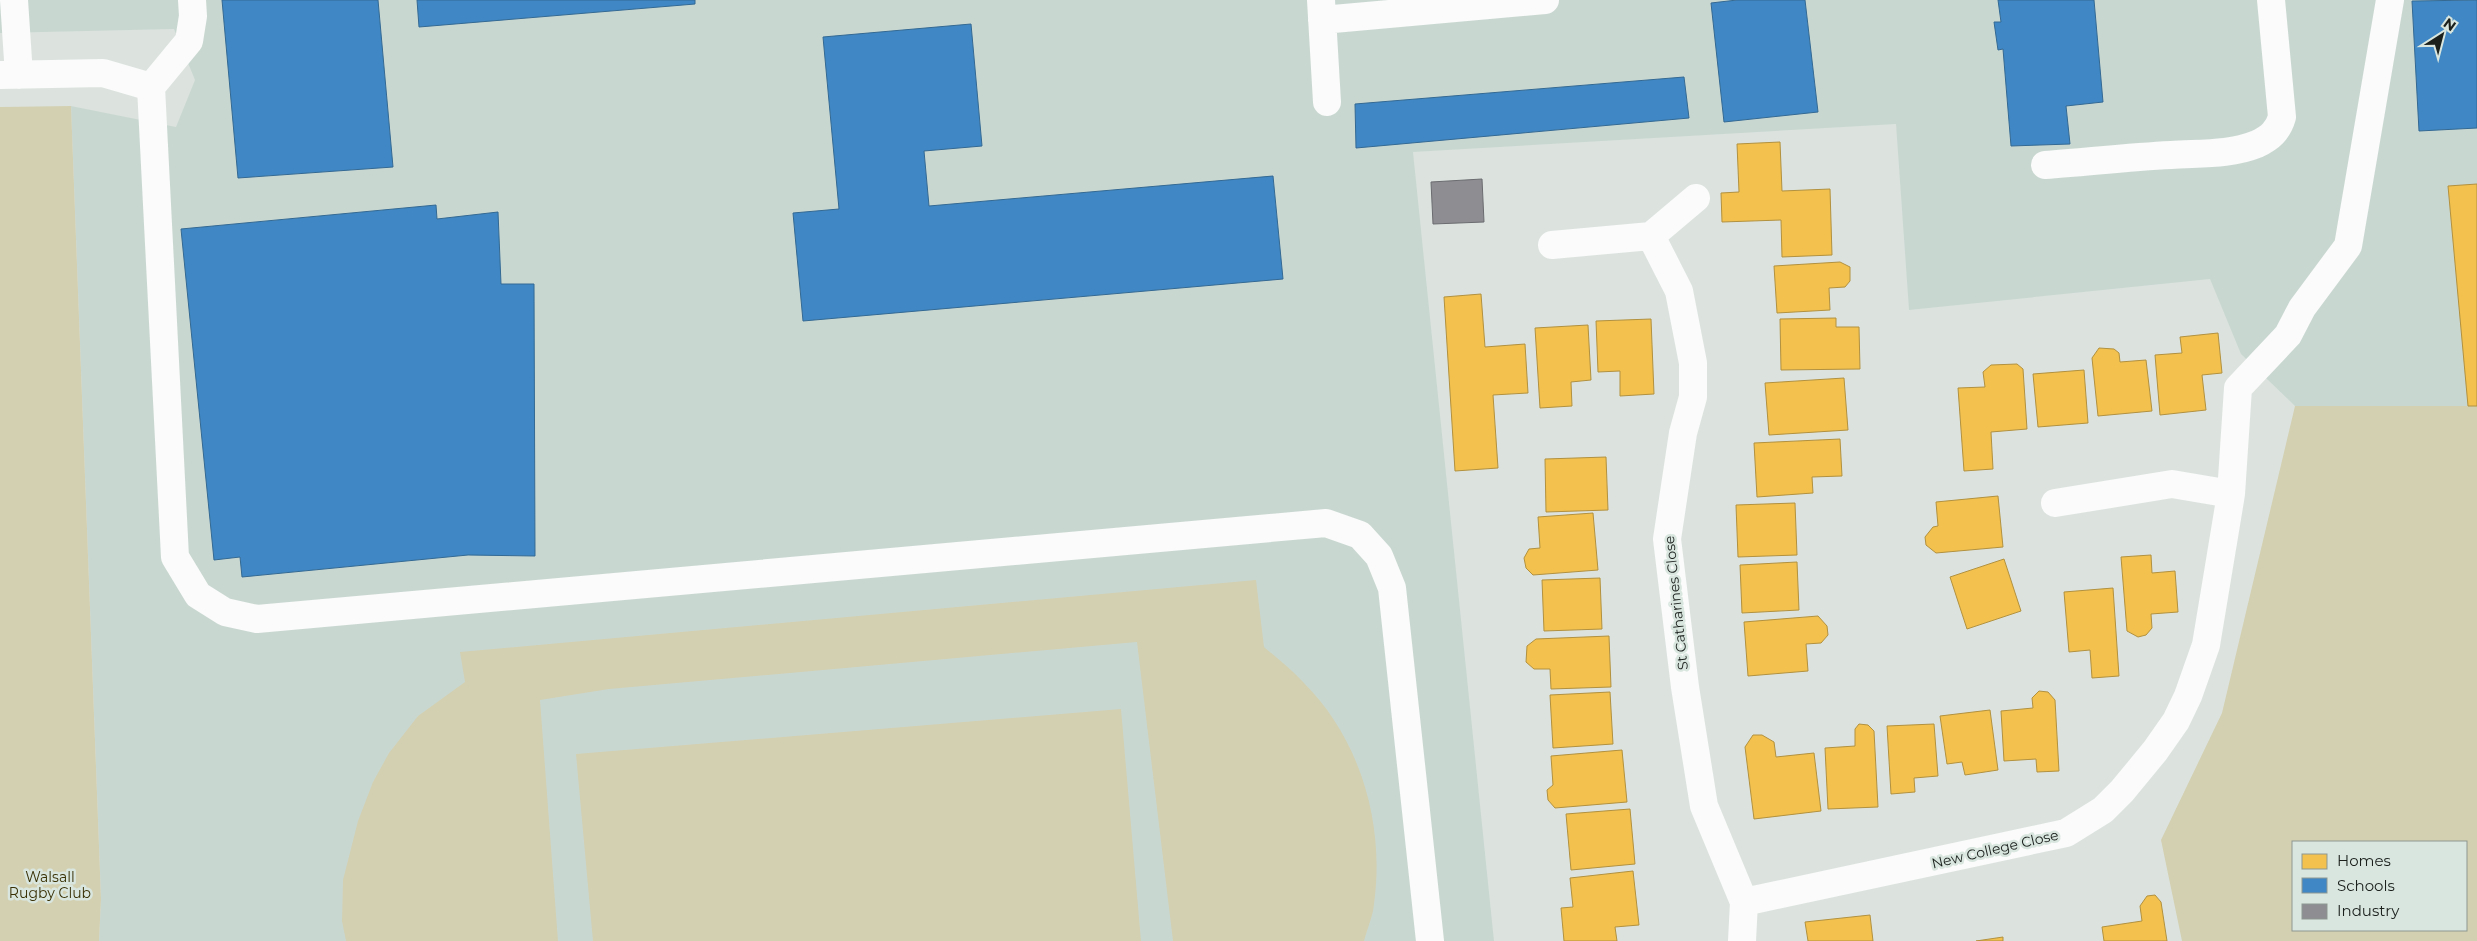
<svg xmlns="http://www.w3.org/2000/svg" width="2477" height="941" viewBox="0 0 2477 941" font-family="Montserrat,sans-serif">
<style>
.built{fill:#c9d7d1}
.green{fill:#d3d0b1;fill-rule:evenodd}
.homes{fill:#f2c14e;stroke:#b2913f}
.schools{fill:#3f88c5;stroke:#346993}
.industry{fill:#8d8d92;stroke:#6b6c6f}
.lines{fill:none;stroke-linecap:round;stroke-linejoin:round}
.minor{stroke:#fafbfa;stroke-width:28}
.labels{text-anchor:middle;stroke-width:5;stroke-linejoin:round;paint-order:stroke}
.street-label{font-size:14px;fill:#1b201d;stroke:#d9e6df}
.park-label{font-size:14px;fill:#393105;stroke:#d9e6df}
</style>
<rect width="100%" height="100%" fill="#dce3df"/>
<!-- built -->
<path class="built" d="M0,0H2477V406H2295L2241,354L2210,279L1909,310L1896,124L1413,152L1494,941H99L101,899L71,106L176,127L195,80L174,29L0,33Z"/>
<!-- green -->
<path class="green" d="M71,106L101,899L99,941H0V107Z
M2295,406H2477V941H2182L2161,840L2222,713ZM2293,842H2466V930H2293Z
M1256,580L1264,647C1278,659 1292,670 1304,683C1361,740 1385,825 1374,904C1373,916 1367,929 1364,941H1173L1137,642L609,689L540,700L558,941H346L342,921L343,880L358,821L373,782L389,753L418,716L465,682L460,652Z
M1121,709L1141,941H593L576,754Z"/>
<!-- homes -->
<path class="homes" d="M1780,142L1782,191L1830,189L1832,255L1782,257L1781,220L1722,222L1721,193L1739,192L1737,144Z
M2477,184V406H2468L2448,186Z
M1840,262L1850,267V281L1845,287L1829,288L1830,310L1777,313L1774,266Z
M1481,294L1485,347L1525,344L1528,393L1493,395L1498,468L1455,471L1444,297Z
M1836,318V327H1859L1860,369L1781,370L1780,319Z
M1651,319L1654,394L1620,396V371L1598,372L1596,321Z
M1588,325L1591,380L1571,382L1572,406L1540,408L1535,328Z
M2218,333L2222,373L2202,375L2206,410L2160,415L2155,355L2182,353L2180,337Z
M2099,348L2114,349L2119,353L2120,362L2146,360L2152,411L2098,416L2092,358Z
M2017,364L2023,369L2027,429L1991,432L1993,469L1964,471L1958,388L1985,387L1983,372L1991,365Z
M2084,370L2088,423L2038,427L2033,374Z
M1844,378L1848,430L1769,435L1765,383Z
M1840,439L1842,476L1812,477L1813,493L1757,497L1754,443Z
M1606,457L1608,510L1546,512L1545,459Z
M1998,496L2003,547L1936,553L1926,545L1925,537L1933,527L1938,526L1936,502Z
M1795,503L1797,555L1738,557L1736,505Z
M1593,513L1598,570L1533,575L1526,568L1524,558L1529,549L1540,548L1538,517Z
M2151,555L2152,573L2175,571L2178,612L2151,614L2152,628L2146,635L2138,637L2127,631L2121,557Z
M2004,559L2021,611L1967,629L1950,577Z
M1797,562L1799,610L1742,613L1740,565Z
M1600,578L1602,629L1544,631L1542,580Z
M2113,588L2119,676L2092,678L2090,650L2069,652L2064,592Z
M1818,616L1827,626L1828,635L1821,643L1806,644L1808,671L1748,676L1744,622Z
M1609,636L1611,687L1551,689L1550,669H1534L1526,662L1527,646L1536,639Z
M2039,691L2048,692L2055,700L2059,771L2037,772L2036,759L2004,761L2001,711L2033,708L2032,698Z
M1610,692L1613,744L1553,748L1550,695Z
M1990,710L1998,770L1965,775L1962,762L1947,764L1940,716Z
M1859,724L1868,725L1874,731L1878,807L1828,809L1825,748L1855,746V729Z
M1934,724L1938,776L1914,778L1915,792L1891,794L1887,726Z
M1753,735H1762L1774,742L1776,757L1814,753L1821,811L1754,819L1745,747Z
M1622,750L1627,802L1555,808L1548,800L1547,790L1553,785L1551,756Z
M1630,809L1635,864L1571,870L1566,814Z
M1633,871L1639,925L1615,927L1617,941H1564L1561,908L1573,907L1570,878Z
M2155,895L2161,902L2167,941H2104L2102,927L2142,921L2140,906L2147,896Z
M1870,915L1873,941H1808L1805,922Z
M2003,937V941H1976Z"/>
<!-- schools -->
<path class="schools" d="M222,0H378L393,167L238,178Z
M417,0H695V4L419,27Z
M1737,0H1805L1818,112L1724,122L1711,3Z
M1998,0H2094L2103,102L2066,106L2070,144L2011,146L2003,49L1998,50L1994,22H2001Z
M2477,0V128L2419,131L2412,1Z
M971,24L982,146L924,151L929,206L1273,176L1283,279L803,321L793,213L839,209L823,37Z
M1684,77L1689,118L1356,148L1355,104Z
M436,205L437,219L498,212L501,284H534L535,556L468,555L242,577L240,557L214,560L181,229Z"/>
<!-- industry -->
<path class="industry" d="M1482,179L1484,222L1433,224L1431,182Z"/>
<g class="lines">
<!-- minor -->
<path class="minor" d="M14,0L19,75
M1321,0L1327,102
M1322,20L1545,0
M0,75L103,73L151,87L175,557L198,595L225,612L257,619L1326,523L1360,535L1379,556L1392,588L1430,941
M151,87L189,41L193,16L192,0
M2045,165C2087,162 2129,157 2171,155C2200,153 2230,155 2257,144C2270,138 2278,131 2282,117L2271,0
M1651,236L1679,291L1693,363V397L1683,433L1667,539L1685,687L1704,806L1744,902L1742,941
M1552,245L1651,236L1696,198
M2055,503L2172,484L2231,494
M1744,902L2066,833L2103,810L2122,791L2155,751L2176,721L2188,696L2206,645L2231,494L2238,388L2288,335L2302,308L2348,246L2390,0"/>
</g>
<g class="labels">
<!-- street labels -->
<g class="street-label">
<text transform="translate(1676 603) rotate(-96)" y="5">St Catharines Close</text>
<text transform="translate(1995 849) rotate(-13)" y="5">New College Close</text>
</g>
<!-- park labels -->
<g class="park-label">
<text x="50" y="882">Walsall<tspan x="50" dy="16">Rugby Club</tspan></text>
</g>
</g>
<!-- legend -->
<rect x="2292" y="841" width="175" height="90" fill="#d9e6df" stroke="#8d9791"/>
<rect x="2302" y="854" width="25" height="15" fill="#f2c14e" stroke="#8d9791"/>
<text x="2337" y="866" font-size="15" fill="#1b201d">Homes</text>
<rect x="2302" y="878" width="25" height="15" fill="#3f88c5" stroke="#8d9791"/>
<text x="2337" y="891" font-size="15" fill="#1b201d">Schools</text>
<rect x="2302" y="904" width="25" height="15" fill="#8d8d92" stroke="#8d9791"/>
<text x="2337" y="916" font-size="15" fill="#1b201d">Industry</text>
<!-- north arrow -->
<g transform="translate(2442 35) rotate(36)" stroke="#d9e6df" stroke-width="4" paint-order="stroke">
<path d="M0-4L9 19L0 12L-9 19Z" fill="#1b201d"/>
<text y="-8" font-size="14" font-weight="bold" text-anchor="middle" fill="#1b201d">N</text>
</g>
</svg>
